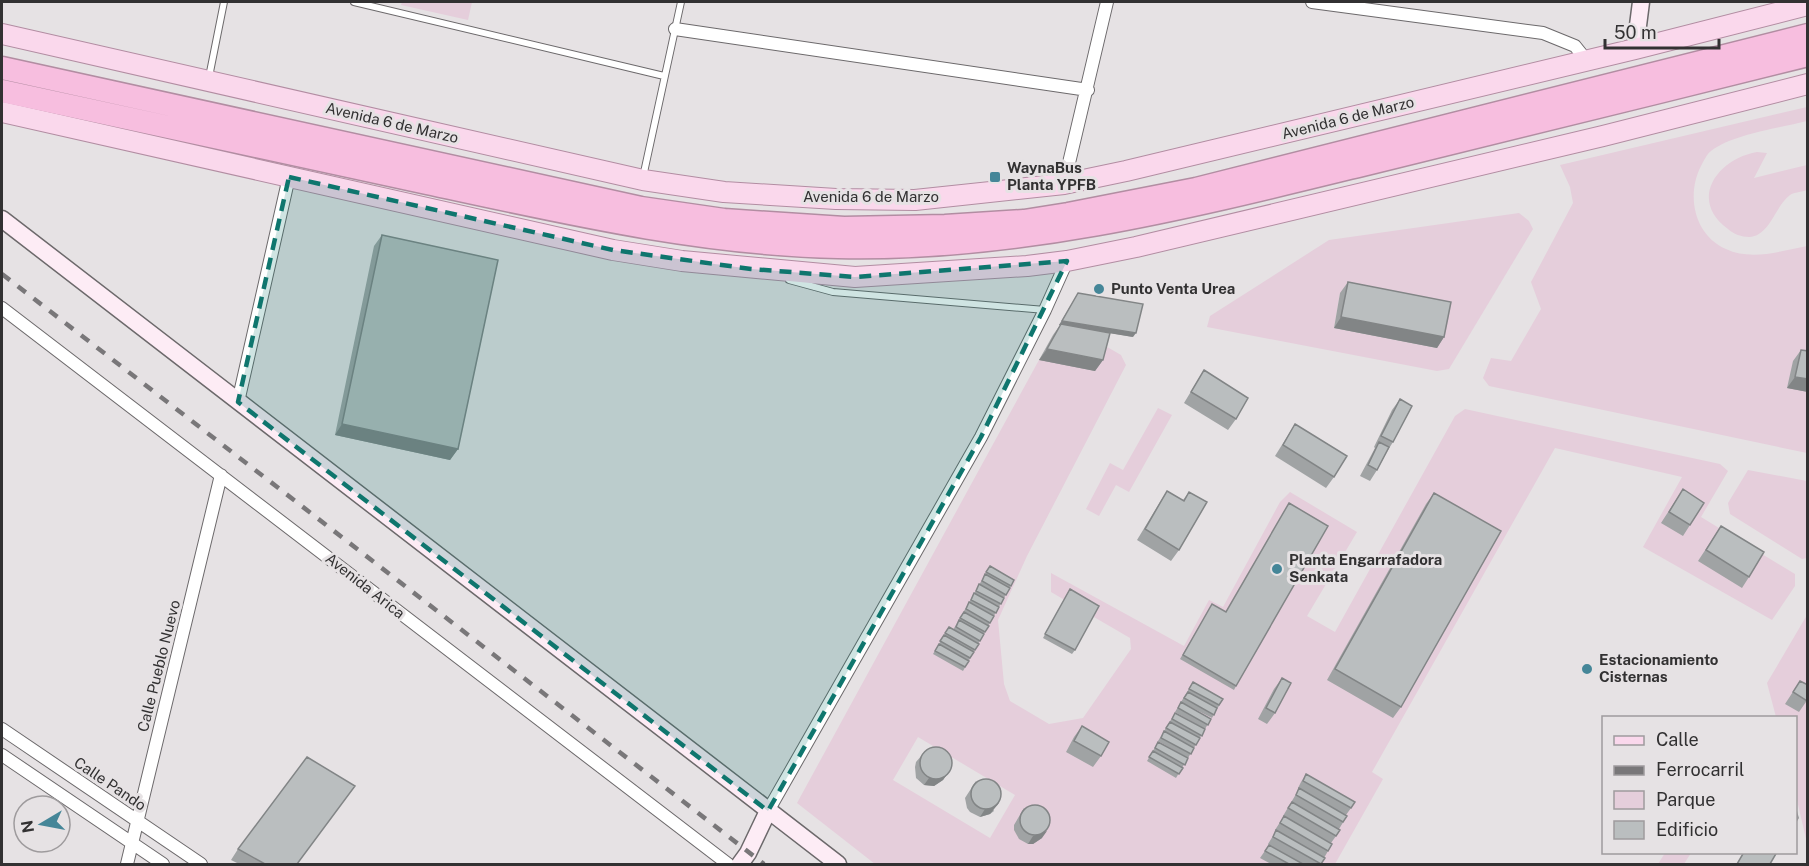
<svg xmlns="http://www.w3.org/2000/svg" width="1809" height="866" viewBox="0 0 1809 866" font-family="'Public Sans',sans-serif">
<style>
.green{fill:#e5cedb;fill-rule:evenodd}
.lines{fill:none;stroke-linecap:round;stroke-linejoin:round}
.lane-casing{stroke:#6c696b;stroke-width:8}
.street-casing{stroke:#6c696b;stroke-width:14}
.secondary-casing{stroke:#6c696b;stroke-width:19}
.primary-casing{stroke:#b28da2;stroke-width:22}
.highway-casing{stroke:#b28da2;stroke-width:25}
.lane{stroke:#fff;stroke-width:6}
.street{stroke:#fff;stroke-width:12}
.secondary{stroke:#fdecf5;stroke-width:16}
.primary{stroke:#fad8ec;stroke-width:20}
.highway{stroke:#f7bedf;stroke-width:22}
.rail{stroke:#797779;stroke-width:4.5;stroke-dasharray:10 10;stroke-linecap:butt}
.wall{fill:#a0a3a4}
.shaded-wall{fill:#828586}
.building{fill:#babebf;stroke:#828586;stroke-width:1.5}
.marked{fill:#0f766e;fill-opacity:0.2;stroke:#0f766e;stroke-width:4.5;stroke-dasharray:12 8;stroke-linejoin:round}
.poi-dot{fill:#458698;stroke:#e6e2e4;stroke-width:2}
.labels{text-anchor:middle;stroke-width:6;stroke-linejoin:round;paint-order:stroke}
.street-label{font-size:15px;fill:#323132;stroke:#e6e2e4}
.poi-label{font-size:15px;font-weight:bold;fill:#323132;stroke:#e6e2e4;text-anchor:start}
</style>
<rect width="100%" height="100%" fill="#e6e2e4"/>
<!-- green -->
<path class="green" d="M402,2H472L468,20L401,5Z
M1807,107V121C1780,128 1733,134 1711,151C1706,155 1704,161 1701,166C1686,195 1694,235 1726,249C1751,261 1781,251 1807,246V453L1489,386L1483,378L1491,358L1511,361L1541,309L1531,282L1573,203L1570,187L1560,165Z
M1757,152L1767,153L1754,178L1807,165V190C1802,192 1794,192 1790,195C1775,206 1770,236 1749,237C1742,237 1733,234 1728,229C1688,200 1717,159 1757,152Z
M1519,213L1529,221L1533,229L1449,369L1437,371L1207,327L1210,316L1329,240ZM1340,293H1341L1437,348L1334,328Z
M1102,344L1121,355L1126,365L1027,556L998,620L1004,684L1010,701L1049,724L1083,718L1131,649L1130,638L1051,592V573L1184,646L1209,600L1223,607L1280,502L1290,492L1357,532L1307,616L1335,632L1455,416L1465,409L1720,464L1728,471L1701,517L1795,574V586L1772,620L1643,547L1682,477L1555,448L1372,772L1383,779L1335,864H875L797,803L1039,360ZM1286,507L1234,690L1224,616ZM918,737L1015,795L990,838L893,780Z
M1158,408L1172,415L1129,492L1116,485L1099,516L1086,509L1110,463L1123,470Z
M1748,470L1807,481V558L1802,559L1730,514L1728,503Z
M1807,615V843L1796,796V718L1776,717L1767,683Z
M1665,853V852L1691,853L1684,864H1658Z"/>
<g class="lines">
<defs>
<path id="lane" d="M354,2L664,76
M209,77L224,2
M643,177L681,2
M789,280L833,292L1045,310"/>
<path id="street" d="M1312,2L1543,33L1575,46L1587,61
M675,29L1088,90
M1064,184L1107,2
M2,308L728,864
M238,402L289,177
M2,729L201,864
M2,755L163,864
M768,811L981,437L1045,310L1067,261
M127,864L221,475"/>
<path id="secondary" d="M1635,49L1641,2
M2,219L838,864
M740,864L748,853L768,811"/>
<path id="primary" d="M2,34L643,180L724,192L836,199L915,200L1064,184L1126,171L1635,49L1808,5
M2,112L613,250L682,261L855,277L1027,266L1067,261L1136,247L1603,136L1808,84"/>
<path id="highway" d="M2,68L641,208L724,220L844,228L945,226L1024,221L1068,214L1196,189L1808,35
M2,91C143,121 285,152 427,183C562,212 699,244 838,247C1015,251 1187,208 1358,166C1508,130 1658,92 1808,55"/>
</defs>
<!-- lane casing -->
<use href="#lane" class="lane-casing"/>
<!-- street casing -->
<use href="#street" class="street-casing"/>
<!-- secondary casing -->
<use href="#secondary" class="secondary-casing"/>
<!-- primary casing -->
<use href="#primary" class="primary-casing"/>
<!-- highway casing -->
<use href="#highway" class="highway-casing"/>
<!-- lane -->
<use href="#lane" class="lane"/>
<!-- street -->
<use href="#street" class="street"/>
<!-- secondary -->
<use href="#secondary" class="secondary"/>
<!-- primary -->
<use href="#primary" class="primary"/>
<!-- highway -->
<use href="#highway" class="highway"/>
<!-- rail -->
<path class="rail" d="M2,274L764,864"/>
</g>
<!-- wall -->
<path class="wall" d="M382,235L458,449L450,460L335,435L374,246Z
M1348,282L1444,337L1437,348L1334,328L1340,293Z
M1078,293L1133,337L1110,333L1103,360L1095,371L1039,360L1053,335L1060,325H1059Z
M1801,350L1808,351V392L1787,388L1793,361Z
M1204,370L1236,419L1228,430L1184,403Z
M1400,399L1393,442L1388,450L1377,470L1370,481L1360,476L1375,448L1374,447L1392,410Z
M1295,424L1334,477L1326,488L1275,456Z
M1683,489L1690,525L1683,536L1661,523Z
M1167,491L1183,500L1189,492L1179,550L1171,561L1137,540L1160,502Z
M1434,493L1401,707L1393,718L1327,680L1426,504Z
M1721,526L1749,577L1742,588L1698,561Z
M990,566L1014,580L963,671L933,654L949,627L953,630Z
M1070,589L1075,650L1072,654L1043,638Z
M1210,608L1236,686L1234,690L1180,659Z
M1282,678L1275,713L1267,724L1258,719L1274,689Z
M1800,681L1808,699L1799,712L1785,704Z
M1193,682L1223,699L1212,718L1181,702Z
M1181,702L1211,719L1205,729L1175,712Z
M1175,713L1205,729L1188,758L1158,741Z
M1082,726L1101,756L1093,767L1066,752L1074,737Z
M1158,742L1188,758L1176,778L1147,761Z
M922,755L948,773L943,780L934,786L924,785L916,778L915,767L916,762Z
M1306,774L1351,808L1346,815L1347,816L1339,829L1336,836L1331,843L1283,816L1299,789L1298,788L1301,782Z
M976,781L994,811L990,814L980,817L970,812L967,808L965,798Z
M1024,808L1042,838L1033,844H1028L1019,839L1014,830V825Z
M1284,816L1328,851L1324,858L1321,864H1303L1268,844L1276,831L1275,830Z
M1269,845L1303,864H1271L1260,858Z
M238,849L297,864H239L231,860Z"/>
<!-- shaded-wall -->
<path class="shaded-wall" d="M1341,317L1444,337L1437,348L1334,328Z
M1062,321L1136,333L1133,337L1059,325Z
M1047,349L1103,360L1095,371L1039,360Z
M1795,377L1808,379V392L1787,388Z
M342,424L458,449L450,460L335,435Z
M948,773L943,780L934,786L924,785L929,778Z
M999,803L990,814L980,817L985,809Z
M1047,831L1042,838L1033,844H1028L1033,836Z"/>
<!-- building -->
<path class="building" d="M382,235L498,260L458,449L342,424Z
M1348,282L1451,302L1444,337L1341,317Z
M1078,293L1143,304L1136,333L1062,321Z
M1061,324L1110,333L1103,360L1047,349Z
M1801,350L1808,351V379L1795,377Z
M1204,370L1248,398L1236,419L1191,392Z
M1400,399L1412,406L1393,442L1381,436Z
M1295,424L1347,456L1334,477L1283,445Z
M1379,442L1389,447L1377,470L1368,465Z
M1683,489L1704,503L1690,525L1669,512Z
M1167,491L1184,501L1189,492L1207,502L1179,550L1145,529Z
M1434,493L1501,531L1401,707L1335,669Z
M1289,503L1328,526L1236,686L1183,655L1212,604L1226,612Z
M1721,526L1764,552L1749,577L1706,550Z
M990,566L1014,580L1011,586L986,572Z
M985,574L1010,588L1006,595L982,581Z
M979,584L1004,598L1001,604L976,591Z
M1070,589L1099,606L1075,650L1045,634Z
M974,593L999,607L996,613L971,600Z
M969,602L994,616L990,623L966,609Z
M964,612L989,626L985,632L960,618Z
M959,620L984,634L980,641L956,627Z
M949,627L979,644L975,650L945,633Z
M944,635L974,652L970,658L940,641Z
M939,644L969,661L965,667L935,651Z
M1282,678L1291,683L1275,713L1266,708Z
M1800,681L1808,685V699L1807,701L1793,692Z
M1193,682L1223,699L1219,705L1189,689Z
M1188,692L1217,708L1214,715L1184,698Z
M1181,702L1211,719L1208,725L1178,708Z
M1175,713L1205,729L1202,736L1172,719Z
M1170,722L1200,738L1196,745L1166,728Z
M1082,726L1109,742L1101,756L1074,741Z
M1164,731L1194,748L1191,754L1161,738Z
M1158,742L1188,758L1185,765L1155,748Z
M920 763a16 16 0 1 1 32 0a16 16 0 1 1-32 0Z
M1153,751L1183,768L1179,774L1149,757Z
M307,757L355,786L297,864H265L238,849Z
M1306,774L1355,802L1351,808L1303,781Z
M971 794a15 15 0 1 1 30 0a15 15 0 1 1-30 0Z
M1299,788L1347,816L1343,822L1296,795Z
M1292,802L1340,830L1336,836L1288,808Z
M1020 820a15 15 0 1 1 30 0a15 15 0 1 1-30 0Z
M1796,810L1798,818L1796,822Z
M1284,816L1332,844L1328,851L1280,823Z
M1276,830L1325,858L1321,864L1273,837Z
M1269,845L1303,864H1289L1265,851Z
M1744,852H1777L1770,864H1737Z"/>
<!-- marked area -->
<path class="marked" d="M289,177L613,250L751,269L855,277L1067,261L981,437L768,811L238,402Z"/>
<!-- markers -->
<g class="poi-dot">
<rect x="989" y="171" width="12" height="12" rx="3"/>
<circle cx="1099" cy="289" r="6"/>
<circle cx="1277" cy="569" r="6"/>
<circle cx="1587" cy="669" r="6"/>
</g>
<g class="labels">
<!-- street labels -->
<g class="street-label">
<text transform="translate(1348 118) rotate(-14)" y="5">Avenida 6 de Marzo</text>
<text transform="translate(392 123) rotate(13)" y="5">Avenida 6 de Marzo</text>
<text x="871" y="202">Avenida 6 de Marzo</text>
<text transform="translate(365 586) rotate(38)" y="5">Avenida Arica</text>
<text transform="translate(159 666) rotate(-76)" y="5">Calle Pueblo Nuevo</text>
<text transform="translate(110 784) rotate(34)" y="5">Calle Pando</text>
</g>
<!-- poi labels -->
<g class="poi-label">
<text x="1007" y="173">WaynaBus<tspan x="1007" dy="17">Planta YPFB</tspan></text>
<text x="1111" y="294">Punto Venta Urea</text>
<text x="1289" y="565">Planta Engarrafadora<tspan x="1289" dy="17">Senkata</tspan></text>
<text x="1599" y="665">Estacionamiento<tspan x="1599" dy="17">Cisternas</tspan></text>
</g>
</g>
<!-- border -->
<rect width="1809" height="866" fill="none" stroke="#323132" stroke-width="6"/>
<!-- legend -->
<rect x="1602" y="716" width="195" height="138" fill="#e6e2e4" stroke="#9e9b9d" stroke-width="1.5"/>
<rect x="1614" y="736" width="30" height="9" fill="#fad8ec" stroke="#9e9b9d" stroke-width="1.5"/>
<text x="1656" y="746" font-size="18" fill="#323132">Calle</text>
<rect x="1614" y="766" width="30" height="9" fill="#797779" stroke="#9e9b9d" stroke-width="1.5"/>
<text x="1656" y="776" font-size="18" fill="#323132">Ferrocarril</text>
<rect x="1614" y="791" width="30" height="18" fill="#e5cedb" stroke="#9e9b9d" stroke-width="1.5"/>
<text x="1656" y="806" font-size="18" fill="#323132">Parque</text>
<rect x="1614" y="821" width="30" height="18" fill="#babebf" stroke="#9e9b9d" stroke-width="1.5"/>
<text x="1656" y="836" font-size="18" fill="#323132">Edificio</text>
<!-- north arrow -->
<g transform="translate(42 824) rotate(260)"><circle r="28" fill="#e6e2e4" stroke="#9e9b9d" stroke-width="1.5"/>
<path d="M0-4.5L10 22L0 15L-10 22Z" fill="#458698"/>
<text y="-9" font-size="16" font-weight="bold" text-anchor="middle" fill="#323132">N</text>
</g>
<!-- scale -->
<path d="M1605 39v9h114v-9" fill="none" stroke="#323132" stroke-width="3"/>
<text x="1614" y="39" font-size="18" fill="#323132" stroke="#e6e2e4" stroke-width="4.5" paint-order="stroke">50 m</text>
</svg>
